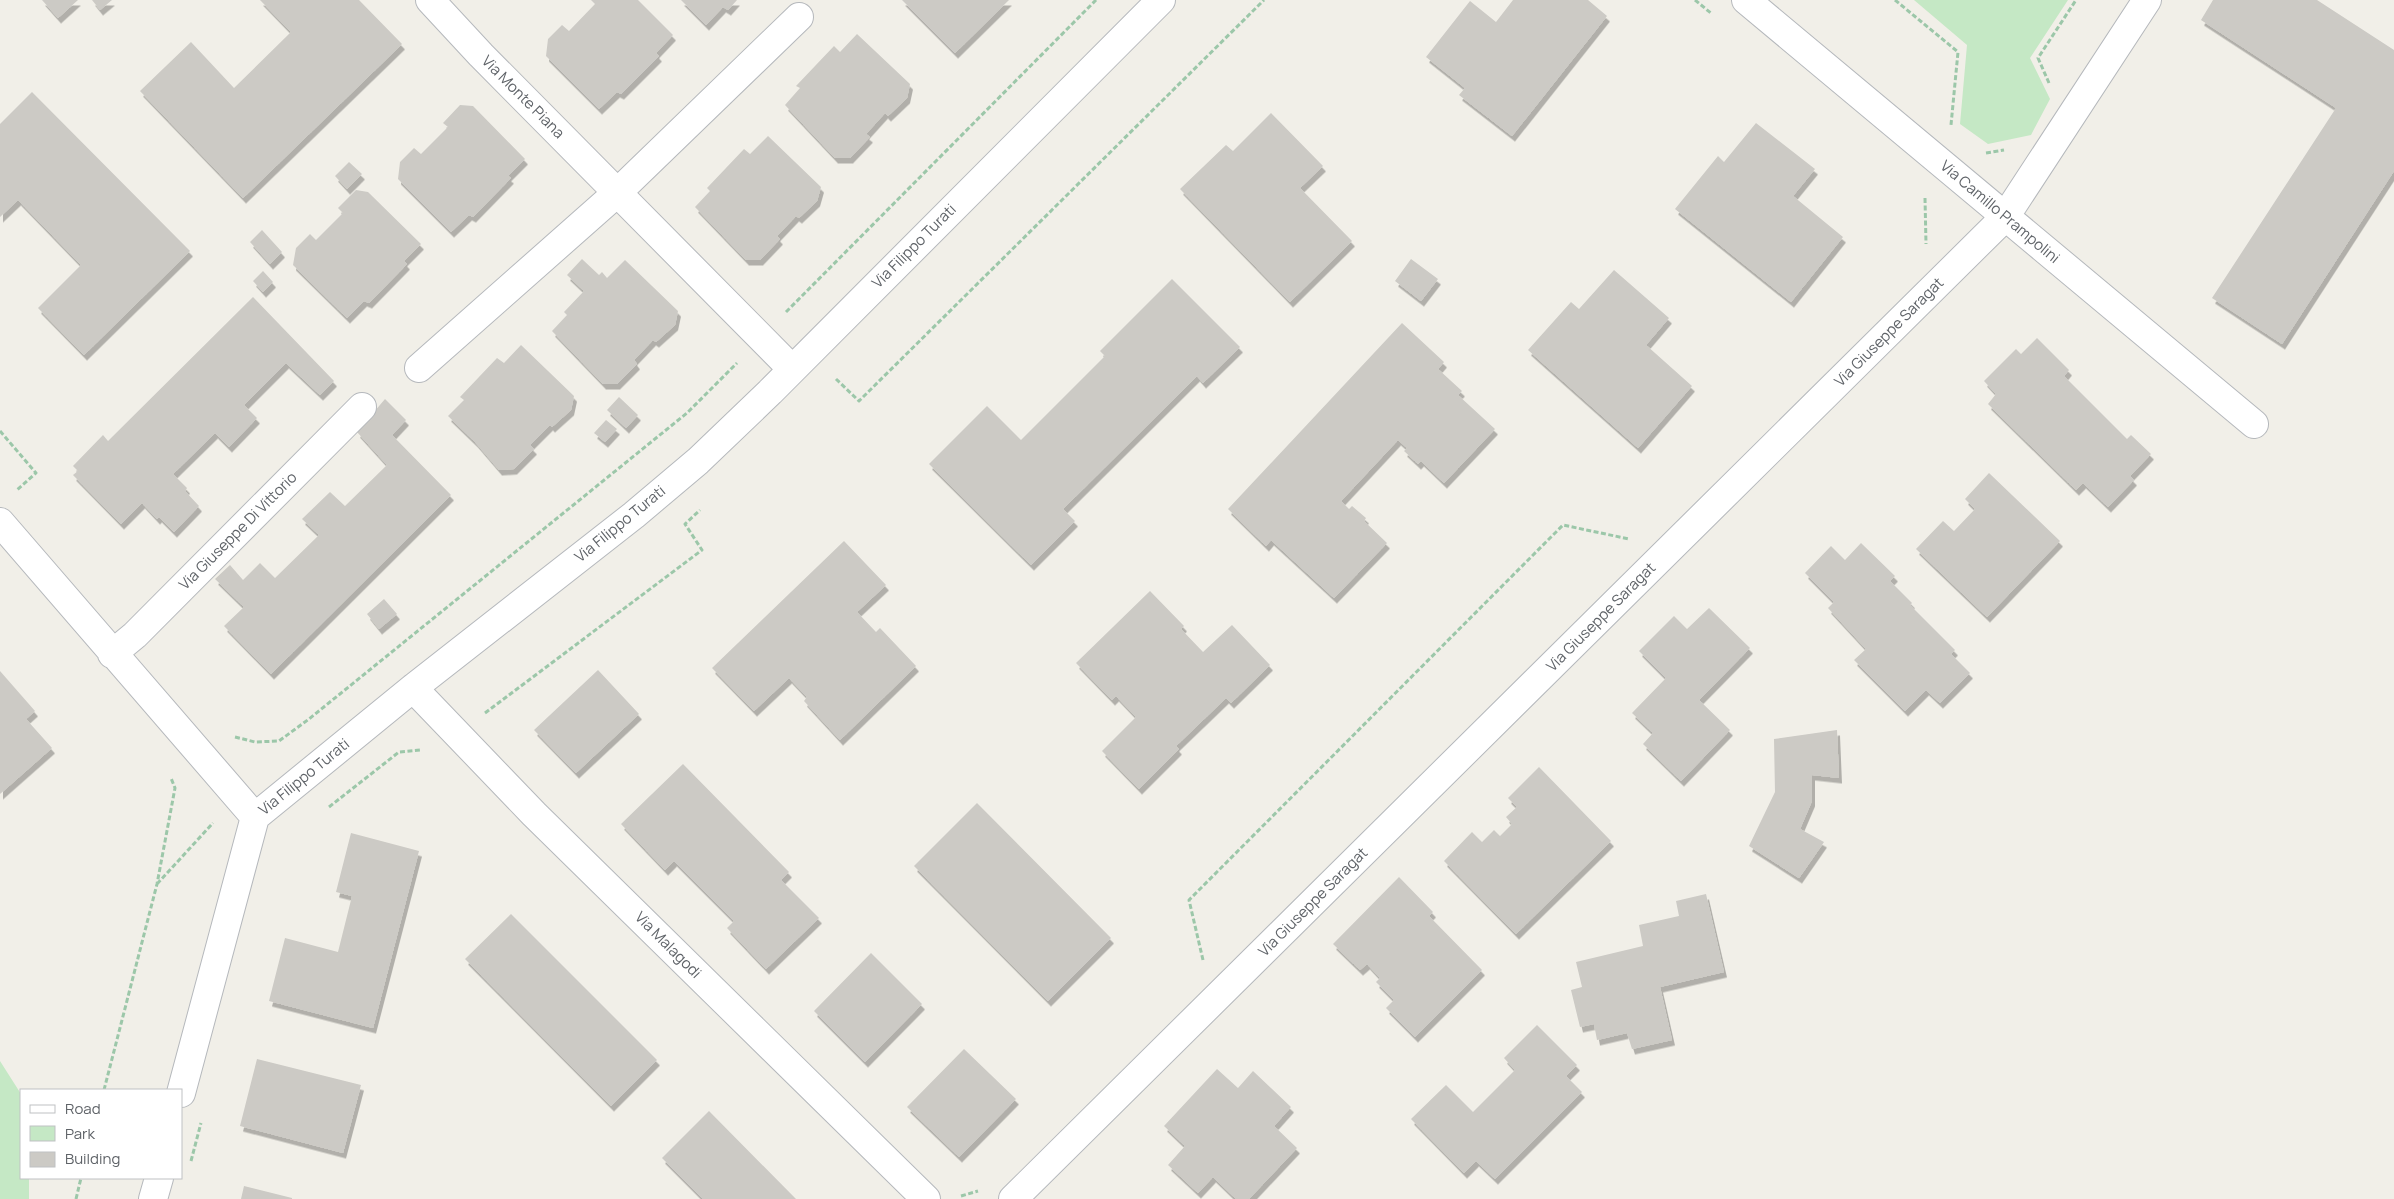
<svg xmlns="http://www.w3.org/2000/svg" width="2394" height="1199" viewBox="0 0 2394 1199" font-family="Manrope,sans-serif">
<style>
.green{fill:#c5e8c5}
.building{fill:#cccac5;filter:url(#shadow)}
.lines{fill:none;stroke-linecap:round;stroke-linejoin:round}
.minor-casing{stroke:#b5b8bc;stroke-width:30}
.path{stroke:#9cc7a9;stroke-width:3;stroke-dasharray:5 2.5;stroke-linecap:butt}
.minor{stroke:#fff;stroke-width:28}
.labels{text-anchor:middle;stroke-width:4;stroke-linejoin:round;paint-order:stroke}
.street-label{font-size:15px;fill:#5f6368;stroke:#fff}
</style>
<defs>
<filter id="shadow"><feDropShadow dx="3" dy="5.5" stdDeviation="0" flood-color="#0004"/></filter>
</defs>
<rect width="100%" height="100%" fill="#f1efe8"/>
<!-- green -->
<path class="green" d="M1914,0H2068L2030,58L2050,99L2031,135L1988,144L1960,124L1967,45Z
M0,1061L21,1094V1178H29V1199H0Z"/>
<!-- building -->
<path class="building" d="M42,0H78L58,18Z
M92,0H112L100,10Z
M260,0H359L402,44L243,198L140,91L191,42L234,88L291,32Z
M591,0H638L673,35L656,53L659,56L621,94L617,92L599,109L546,56L548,39L562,25L569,31L595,4Z
M681,0H737L728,10L723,7L706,25Z
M902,0H1009L955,53Z
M1513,0H1588L1607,16L1512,136L1459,95L1465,88L1426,57L1470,1L1496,22Z
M2213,0H2317L2394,50V171L2282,344L2212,298L2336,108L2201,20Z
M857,34L910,84L907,98L888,116L885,113L866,134L870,137L850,158H835L785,105L800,88L796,86L834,46L840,52Z
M32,92L190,251L84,355L38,308L81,265L18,200L0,217V124Z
M460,105L473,106L525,159L508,176L511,178L473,217L469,215L451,232L398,179L400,162L414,148L421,154L448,127L443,123Z
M1271,113L1323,166L1300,188L1352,241L1290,302L1180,189L1226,145L1233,151Z
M1756,123L1815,169L1793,196L1843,237L1791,302L1675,209L1718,156L1724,162Z
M768,136L821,187L817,201L799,218L796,216L777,236L780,239L760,260H746L695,207L710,191L707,188L744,149L750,154Z
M349,162L362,174L347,189L335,176Z
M356,190L368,192L421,244L404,261L407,264L369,303L364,301L347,318L293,265L296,248L310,234L316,240L343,213L338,208Z
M262,230L282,252L270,264L250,242Z
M582,259L599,275L602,272L607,278L625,260L678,311L675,325L656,342L653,340L634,360L637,364L617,384H603L552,331L567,315L564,312L584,291L567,275Z
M1411,259L1438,279L1421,301L1395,281Z
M1614,270L1669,318L1646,345L1692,386L1638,448L1528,350L1571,302L1579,309Z
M263,271L273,282L263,292L253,281Z
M1172,279L1240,347L1203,383L1197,376L1063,509L1075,521L1031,565L929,464L987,406L1021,440L1105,356L1100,351Z
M253,297L334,381L320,395L286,363L244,405L257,418L229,447L215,433L173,474L187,488L185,491L199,506L174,532L159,517L157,519L142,503L121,524L73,475L78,471L73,466L103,435L108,441Z
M1402,323L1444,362L1438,369L1462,391L1458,395L1495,429L1444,483L1421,461L1418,464L1404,451L1407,448L1398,440L1341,501L1349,509L1352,506L1366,518L1364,521L1387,543L1334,598L1271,540L1266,546L1228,509Z
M2037,338L2069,370L2064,376L2127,439L2131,435L2151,454L2130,476L2134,480L2108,507L2083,483L2076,490L1988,404L1996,394L1984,381L2016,349L2021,354Z
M521,345L574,396L571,410L552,427L550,425L530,445L534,449L514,469L499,470L475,442L448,416L464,400L460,397L497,358L504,363Z
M619,397L638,415L626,428L607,410Z
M385,399L406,420L392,435L451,495L271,674L224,626L244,607L215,579L230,565L243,580L260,563L275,578L319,535L302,519L330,492L345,506L387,465L357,432Z
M606,420L617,429L605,442L594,433Z
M1989,473L2060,541L1987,617L1916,549L1943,521L1954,531L1975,509L1965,499Z
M844,541L886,585L857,612L876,632L880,628L916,666L840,740L804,701L807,697L789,678L754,711L712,668Z
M1861,543L1895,576L1890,581L1912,603L1910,605L1955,650L1951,654L1970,673L1940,703L1926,690L1905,711L1854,660L1866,649L1828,608L1834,602L1805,573L1831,546L1845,560Z
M1150,591L1184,626L1181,629L1203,652L1232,625L1270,665L1231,703L1226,698L1176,746L1179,749L1139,789L1102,751L1136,717L1116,696L1112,700L1076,663Z
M384,599L397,614L379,629L367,614Z
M1709,608L1750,648L1699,700L1730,730L1681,781L1643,744L1653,733L1632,713L1666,678L1639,651L1674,616L1687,629Z
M598,670L639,714L576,773L534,730Z
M0,671L35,711L26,719L52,748L0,794Z
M1837,730L1839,778L1812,775V801L1800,829L1824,842L1799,878L1749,846L1775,792L1774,739Z
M683,764L789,872L781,880L819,918L766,969L727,928L734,921L674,861L665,870L621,824Z
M1539,767L1611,841L1516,934L1444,861L1472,832L1482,842L1494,830L1500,836L1512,824L1506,817L1517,807L1508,798Z
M977,803L1111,938L1048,1001L914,866Z
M351,833L419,851L373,1028L269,1001L285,938L338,952L352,896L336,892Z
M1399,877L1433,912L1429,916L1482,970L1415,1037L1386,1008L1394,1000L1376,982L1380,978L1367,964L1360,970L1333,944Z
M1706,894L1724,972L1660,987L1672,1040L1632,1049L1627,1033L1597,1040L1594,1024L1580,1027L1571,990L1582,987L1576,962L1643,946L1639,925L1679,916L1676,901Z
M511,914L657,1060L611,1106L465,959Z
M871,953L922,1004L865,1062L814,1011Z
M1537,1025L1577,1065L1566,1076L1582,1092L1495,1179L1476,1161L1464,1173L1411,1119L1446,1085L1473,1112L1515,1070L1504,1058Z
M964,1049L1016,1099L959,1157L907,1107Z
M257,1059L361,1085L343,1153L240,1126Z
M1217,1069L1238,1088L1253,1071L1291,1107L1274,1126L1297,1148L1249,1199H1236L1213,1177L1198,1193L1168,1165L1185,1146L1164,1126Z
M709,1111L796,1199H703L662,1158Z
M244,1186L292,1198V1199H241Z"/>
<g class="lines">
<defs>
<path id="minor" d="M430,0L481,55L792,369
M1746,0L2254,424
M419,368L618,192L799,17
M0,522L255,817
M112,654L135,635L362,407
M413,688L534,814L926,1199
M181,1093L255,817L413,688L634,515L698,461L770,392L1161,0
M153,1199L159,1178
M1013,1199L2005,217L2147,0"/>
</defs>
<!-- minor casing -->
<use href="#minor" class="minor-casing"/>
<!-- path -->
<path class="path" d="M1695,0L1712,14
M1895,0L1958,52L1951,125
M2049,83L2038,58L2076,0
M1986,153L2004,150
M1925,198L1926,244
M786,312L1096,0
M836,379L859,401L1264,0
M0,431L36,473L17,490
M485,713L702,550L685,524L700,510
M235,737L255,742L279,741L309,719L687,413L737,363
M329,807L399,752L421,750
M157,884L213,823
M1203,960L1189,900L1563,525L1629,539
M104,1090L157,884L175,788L171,778
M191,1161L201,1123
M961,1196L978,1191
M76,1199L81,1178"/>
<!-- minor -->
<use href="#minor" class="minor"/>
</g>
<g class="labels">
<!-- street labels -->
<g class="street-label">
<text transform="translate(523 97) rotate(45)" y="5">Via Monte Piana</text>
<text transform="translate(2000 212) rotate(40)" y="5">Via Camillo Prampolini</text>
<text transform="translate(914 246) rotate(-45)" y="5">Via Filippo Turati</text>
<text transform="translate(1889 332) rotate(-45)" y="5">Via Giuseppe Saragat</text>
<text transform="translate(620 524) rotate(-39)" y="5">Via Filippo Turati</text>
<text transform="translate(238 531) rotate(-45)" y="5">Via Giuseppe Di Vittorio</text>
<text transform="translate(1601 617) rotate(-45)" y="5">Via Giuseppe Saragat</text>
<text transform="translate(304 777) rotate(-39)" y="5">Via Filippo Turati</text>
<text transform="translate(1313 902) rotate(-45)" y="5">Via Giuseppe Saragat</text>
<text transform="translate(668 945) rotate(45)" y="5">Via Malagodi</text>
</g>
</g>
<!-- legend -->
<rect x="20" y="1089" width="162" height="90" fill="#ffffff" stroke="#bfc1c3"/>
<rect x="30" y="1105" width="25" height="8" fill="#ffffff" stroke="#bfc1c3"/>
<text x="65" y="1114" font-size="15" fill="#5f6368">Road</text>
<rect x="30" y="1126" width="25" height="15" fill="#c5e8c5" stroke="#bfc1c3"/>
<text x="65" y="1139" font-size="15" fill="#5f6368">Park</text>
<rect x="30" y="1152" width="25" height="15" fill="#cccac5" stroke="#bfc1c3"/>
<text x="65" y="1164" font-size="15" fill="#5f6368">Building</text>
</svg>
